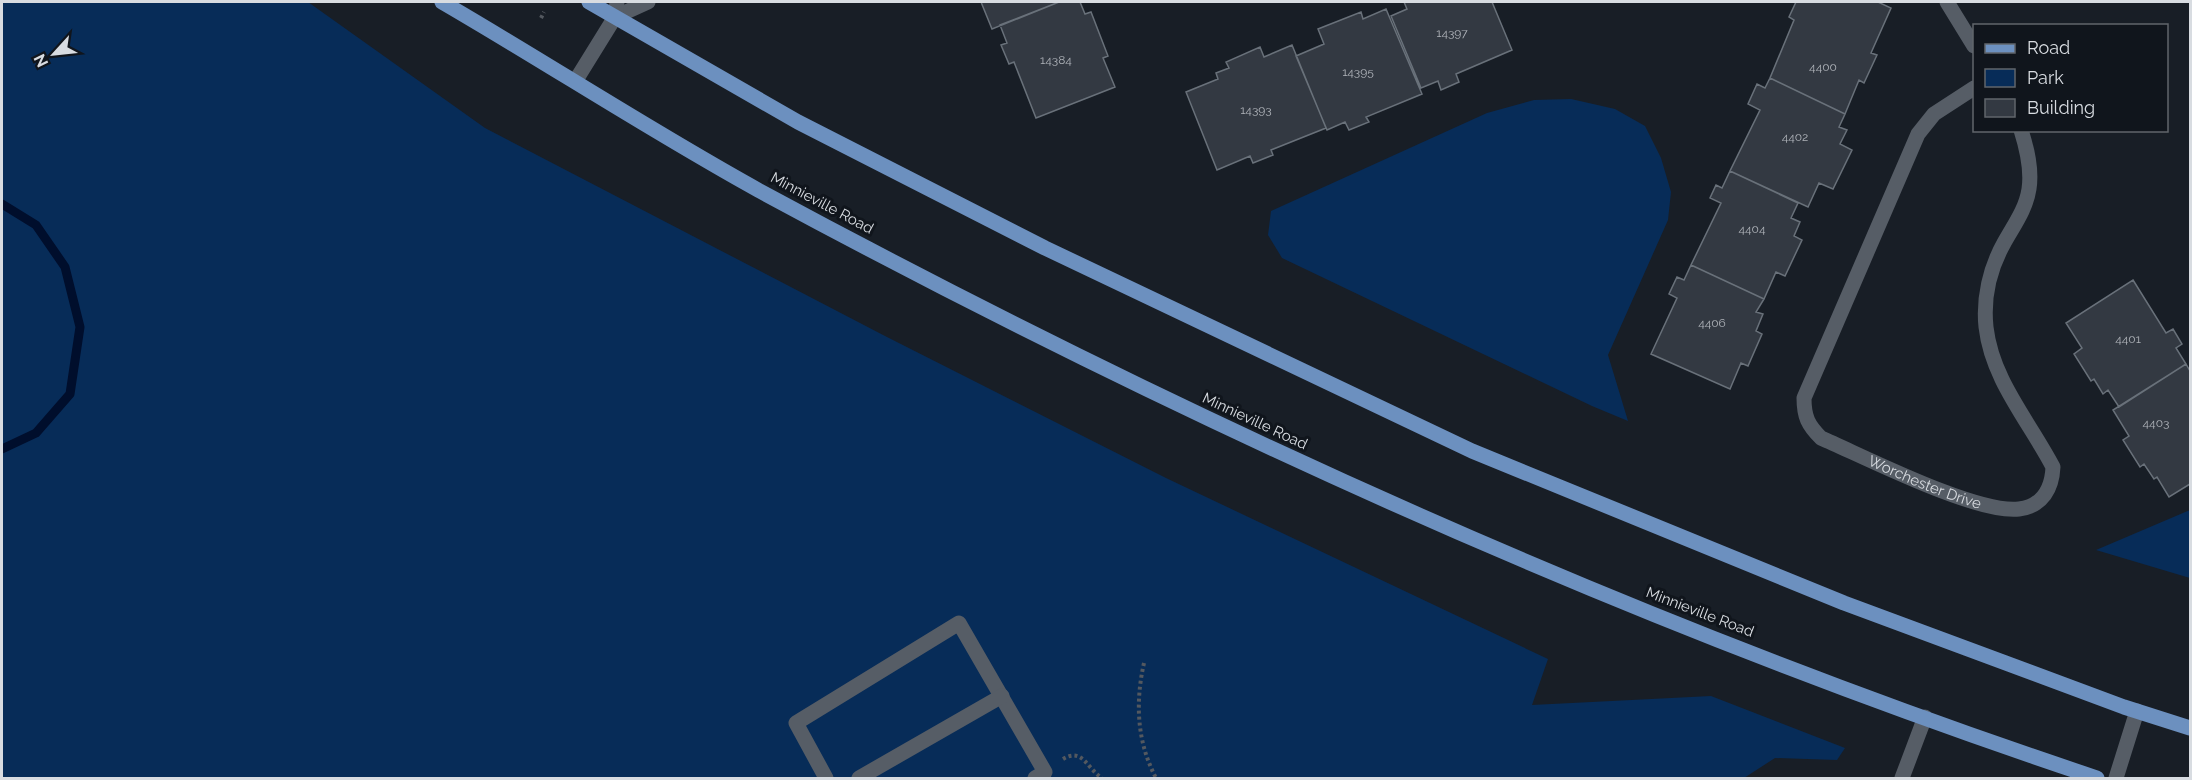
<svg xmlns="http://www.w3.org/2000/svg" width="2192" height="780" viewBox="0 0 2192 780" font-family="Raleway,sans-serif">
<style>
.green{fill:#072c58}
.lines{fill:none;stroke-linecap:round;stroke-linejoin:round}
.stream{stroke:#000e2c;stroke-width:9}
.building{fill:#333942;stroke:#69717a;stroke-width:1.5}
.path{stroke:#53585f;stroke-width:4;stroke-dasharray:3 3;stroke-linecap:butt}
.minor{stroke:#565d66;stroke-width:15}
.major{stroke:#6c90bf;stroke-width:15}
.labels{text-anchor:middle;stroke-width:6;stroke-linejoin:round;paint-order:stroke}
.number-label{font-size:12px;fill:#afb3b9}
.street-label{font-size:15px;fill:#d8dce1;stroke:#10151c}
</style>
<rect width="100%" height="100%" fill="#181e26"/>
<!-- green -->
<path class="green" d="M2,2H308L485,128L885,336L1166,478L1548,659L1532,705L1711,696L1845,748L1837,760L1775,758L1744,778H2Z
M1571,99L1615,109L1645,126L1661,158L1671,192L1668,220L1608,355L1628,421L1592,406L1282,258L1268,235L1271,211L1487,113L1534,100Z
M2190,510V578L2096,550Z"/>
<g class="lines">
<!-- stream -->
<path class="stream" d="M2,204L36,225L65,267L80,327L70,394L36,433L2,449"/>
</g>
<!-- building -->
<path class="building" d="M981,2H1059L992,29Z
M1059,2H1080L1085,14L1091,12L1108,56L1103,58L1115,87L1036,118L1014,62L1009,64L1001,45L1007,43L1000,25Z
M1404,2H1492L1512,50L1456,74L1459,82L1441,90L1438,81L1421,88L1391,16L1407,9Z
M1796,2H1878L1891,8L1871,53L1877,55L1864,83L1859,80L1845,114L1770,78L1794,20L1789,17Z
M1386,9L1422,94L1366,117L1369,122L1349,130L1345,122L1327,130L1296,56L1324,44L1318,29L1361,12L1363,19Z
M1292,45L1326,128L1271,150L1273,155L1253,163L1250,156L1217,170L1186,92L1218,79L1216,73L1229,68L1226,62L1260,47L1264,57Z
M1770,78L1845,114L1839,127L1847,130L1840,144L1852,150L1833,189L1819,183L1808,207L1730,171L1760,110L1748,104L1757,84L1765,88Z
M1730,171L1798,203L1791,218L1800,222L1794,236L1802,240L1785,276L1776,272L1764,299L1691,265L1721,203L1710,198L1716,185L1722,188Z
M1691,265L1764,299L1756,312L1763,314L1756,331L1762,334L1748,366L1741,363L1730,389L1651,354L1677,298L1669,294L1677,277L1684,280Z
M2133,280L2166,333L2173,329L2182,344L2176,348L2186,364L2119,407L2108,390L2103,394L2094,379L2091,381L2074,354L2082,348L2066,323Z
M2186,364L2190,371V484L2169,497L2157,477L2154,479L2144,464L2140,467L2123,440L2129,436L2113,410Z"/>
<g class="lines">
<!-- path -->
<path class="path" d="M541,18L544,12
M1144,663C1135,703 1137,742 1156,778
M1063,759C1083,747 1087,769 1102,778"/>
<!-- minor -->
<g class="minor">
<path d="M1947,2L1974,46"/>
<path d="M615,17L648,2"/>
<path d="M576,80L615,17L617,2"/>
<path id="s1" d="M1974,88L1934,114L1918,134L1804,398C1804,417 1808,425 1821,438C1865,457 1976,514 2019,509C2043,506 2052,488 2053,467C2029,421 1992,380 1986,327C1983,298 1990,268 2004,243C2014,225 2026,209 2029,189C2032,169 2027,149 2021,130"/>
<path d="M826,778L796,723L959,623L1045,772L1035,778"/>
<path d="M859,778L1002,696"/>
<path d="M1902,778L1925,717"/>
<path d="M2116,778L2137,711"/>
</g>
<!-- major -->
<path class="major" d="M442,2C547,63 651,131 758,190C1187,422 1634,624 2097,778
M589,2L798,122L1045,248L1472,451L1844,603L2124,707L2190,728"/>
</g>
<g class="labels">
<!-- number labels -->
<g class="number-label">
<text x="1452" y="37">14397</text>
<text x="1056" y="64">14384</text>
<text x="1823" y="71">4400</text>
<text x="1358" y="76">14395</text>
<text x="1256" y="114">14393</text>
<text x="1795" y="141">4402</text>
<text x="1752" y="233">4404</text>
<text x="1712" y="327">4406</text>
<text x="2128" y="343">4401</text>
<text x="2156" y="427">4403</text>
</g>
<!-- street labels -->
<g class="street-label">
<text transform="translate(822 203) rotate(28)" y="5">Minnieville Road</text>
<text transform="translate(1255 421) rotate(25)" y="5">Minnieville Road</text>
<text dy="5" stroke="none"><textPath href="#s1" startOffset="519">Worchester Drive</textPath></text>
<text transform="translate(1700 612) rotate(21)" y="5">Minnieville Road</text>
</g>
</g>
<!-- border -->
<rect width="2192" height="780" fill="none" stroke="#d8dce1" stroke-width="6"/>
<!-- legend -->
<rect x="1973" y="24" width="195" height="108" fill="#10151c" stroke="#60656b" stroke-width="1.5"/>
<rect x="1985" y="44" width="30" height="9" fill="#6c90bf" stroke="#60656b" stroke-width="1.5"/>
<text x="2027" y="54" font-size="18" fill="#d8dce1">Road</text>
<rect x="1985" y="69" width="30" height="18" fill="#072c58" stroke="#60656b" stroke-width="1.5"/>
<text x="2027" y="84" font-size="18" fill="#d8dce1">Park</text>
<rect x="1985" y="99" width="30" height="18" fill="#333942" stroke="#60656b" stroke-width="1.5"/>
<text x="2027" y="114" font-size="18" fill="#d8dce1">Building</text>
<!-- north arrow -->
<g transform="translate(54 54) rotate(243)" stroke="#10151c" stroke-width="4.5" paint-order="stroke">
<path d="M0-4.5L10 22L0 15L-10 22Z" fill="#d8dce1"/>
<text y="-9" font-size="16" font-weight="bold" text-anchor="middle" fill="#d8dce1">N</text>
</g>
</svg>
